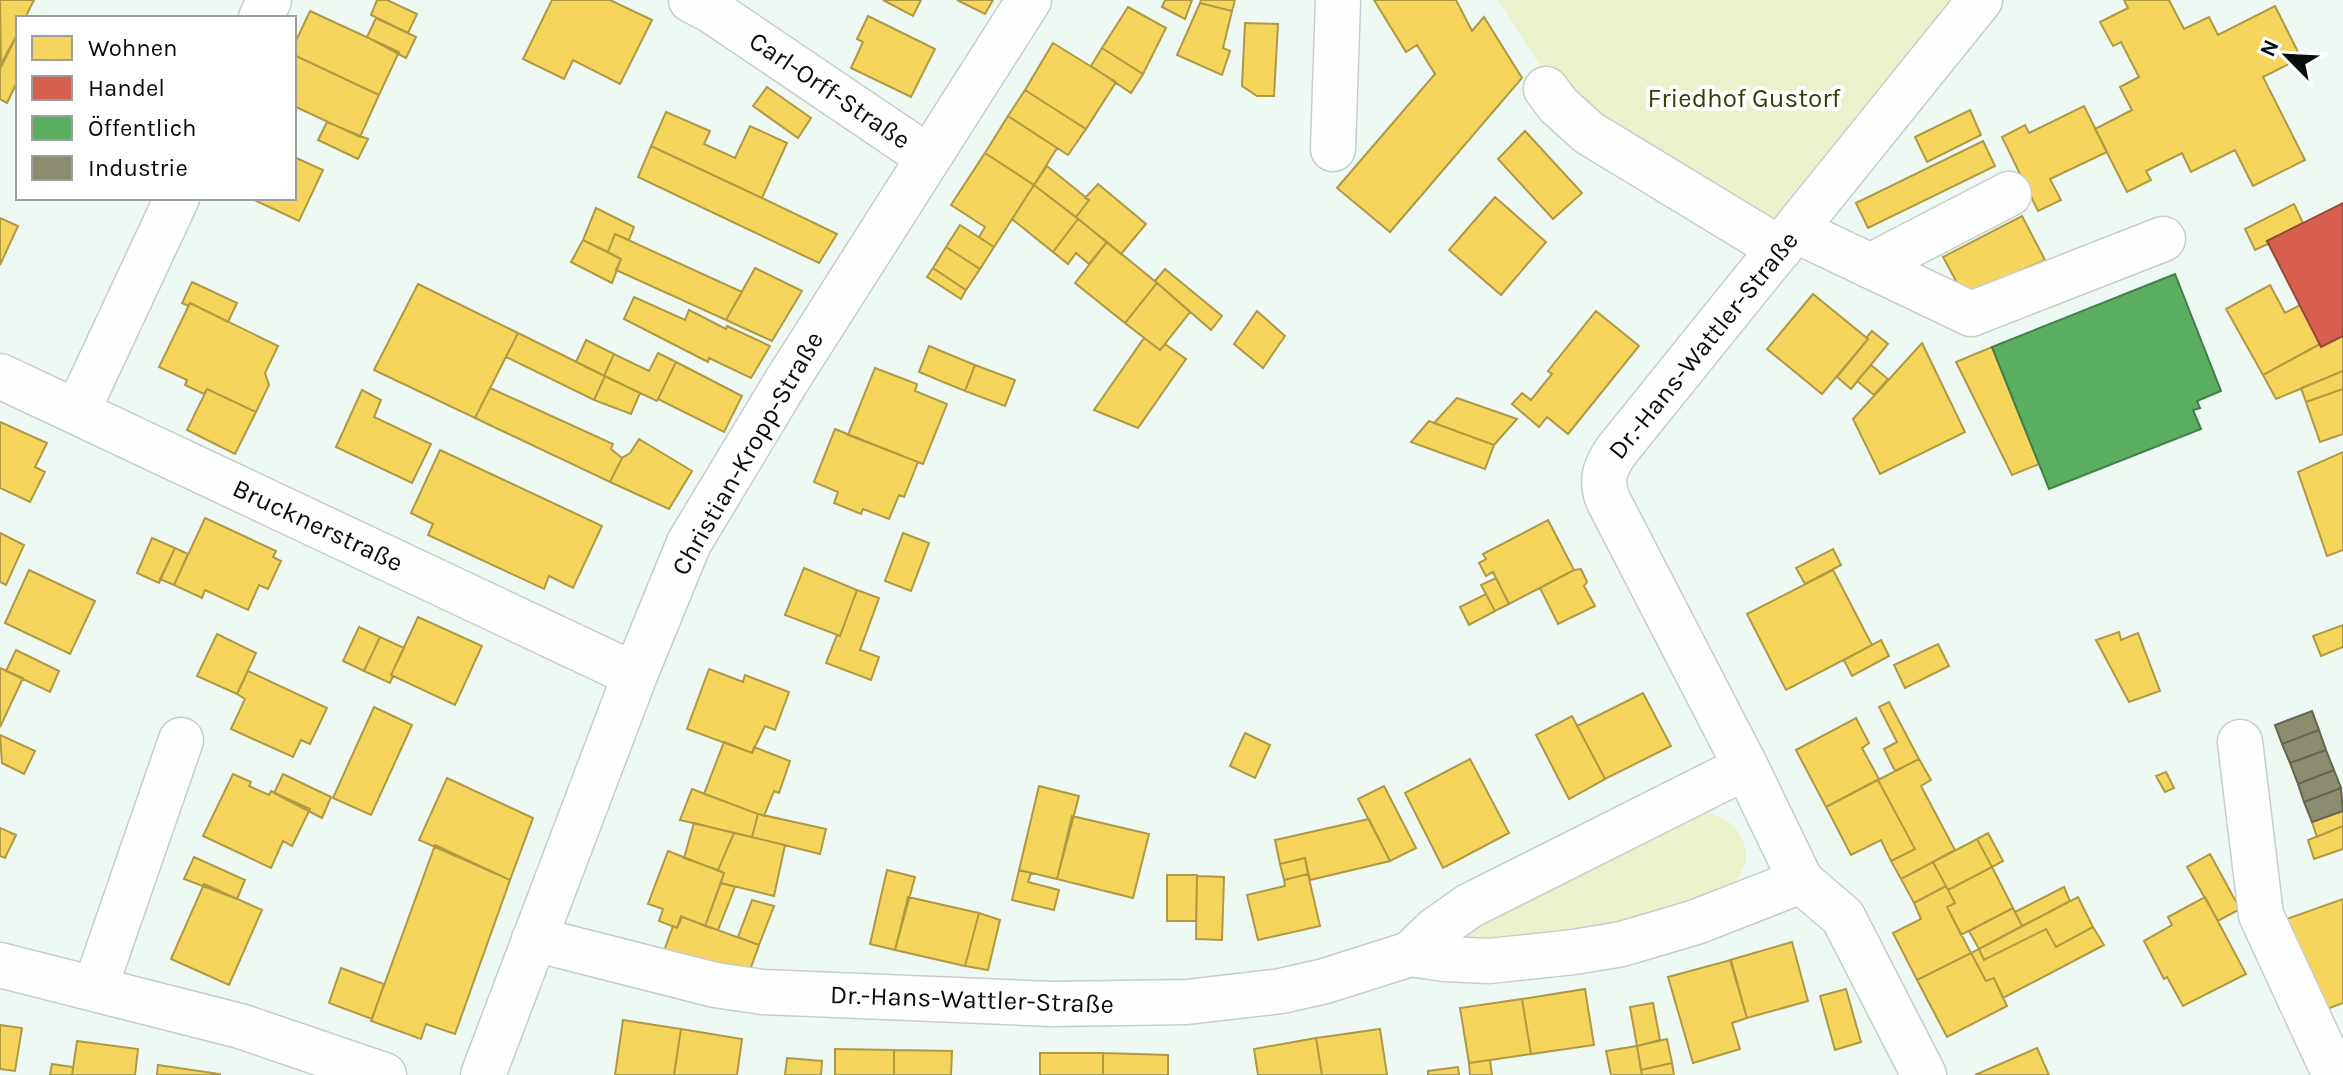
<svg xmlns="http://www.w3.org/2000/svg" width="2343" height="1075" viewBox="0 0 2343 1075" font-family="Karla,sans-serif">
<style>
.green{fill:#eaf1cb}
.homes{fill:#f6d55c;stroke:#af9944;stroke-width:2}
.shops{fill:#d6604d;stroke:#984739;stroke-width:2}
.public{fill:#5aae61;stroke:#417e47;stroke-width:2}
.industry{fill:#8c8c6e;stroke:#646650;stroke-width:2}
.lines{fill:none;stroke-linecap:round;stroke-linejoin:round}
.minor-casing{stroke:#c7ceca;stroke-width:47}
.minor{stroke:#fdfefd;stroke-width:44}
.labels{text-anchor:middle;stroke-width:8;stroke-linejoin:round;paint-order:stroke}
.street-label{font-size:26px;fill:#080e0b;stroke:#fff}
.park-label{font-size:26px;fill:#393a05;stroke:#fff}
</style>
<rect width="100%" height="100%" fill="#eff9f3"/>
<!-- green -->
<path class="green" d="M1498,0H1953L1771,227L1555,89Z
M1710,813C1726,818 1739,827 1744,844C1750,861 1743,875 1729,886C1722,892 1710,895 1701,898C1649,919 1591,935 1536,941C1504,944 1470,941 1438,942L1693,815Z"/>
<!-- homes -->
<path class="homes" d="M0,0H34L25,18H18V33L1,67Z
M377,0H387L417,14L408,33L371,15Z
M552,0H610L652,20L620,84L573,60L564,79L523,59Z
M883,0H921L913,16Z
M957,0H993L985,14Z
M1165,0H1192L1185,19L1162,7Z
M1201,0H1235L1232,11L1200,3Z
M1374,0H1456L1472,31L1484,17L1522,78L1390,232L1337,188L1435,74L1417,45L1406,52Z
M2124,0H2169L2184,29L2209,17L2218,35L2275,6L2301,58L2263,77L2305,160L2253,186L2235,150L2191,172L2182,153L2146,171L2151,180L2127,192L2095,129L2132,110L2120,87L2139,77L2121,42L2113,46L2100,22L2128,8Z
M1200,3L1232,11L1223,48L1230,51L1222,75L1177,55Z
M1128,7L1166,28L1143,74L1102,48Z
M310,11L399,52L379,95L294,55V45Z
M868,16L935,49L911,97L851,68L863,42L857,39Z
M376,18L416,37L406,58L367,37Z
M1245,23L1278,24L1274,96H1257L1242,86Z
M18,33V80L7,103L0,99V66Z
M1053,43L1116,82L1086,129L1025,90Z
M1102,48L1143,74L1131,93L1091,66Z
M294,55L379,95L360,137L294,106Z
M767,87L811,118L798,138L753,106Z
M1025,90L1086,129L1068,155L1008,116Z
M2084,106L2107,152L2050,179L2061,200L2038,211L2002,137L2025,125L2029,133Z
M1970,110L1981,135L1927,162L1915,137Z
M666,112L710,131L704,144L735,158L750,126L787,143L762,198L651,146Z
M1008,116L1057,148L1034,185L985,153Z
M327,122L368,139L358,159L318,140Z
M1525,131L1582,193L1553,219L1498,159Z
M1983,141L1995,166L1868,228L1856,203Z
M651,146L762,198L837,234L819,263L638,177Z
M985,153L1034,185L994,247L979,237L985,227L951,205Z
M294,157L323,170L299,221L250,198H294Z
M1047,166L1089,200L1076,217L1034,185Z
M1098,184L1146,224L1121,254L1076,217L1089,200L1085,198Z
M1034,185L1078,219L1053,252L1012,219Z
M1495,197L1546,242L1501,295L1449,250Z
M2294,204L2303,223L2267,241L2268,244L2255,250L2245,229Z
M596,208L634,227L629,240L615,234L608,252L583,240Z
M2022,216L2045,260L1964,296L1943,257Z
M0,218L18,226L0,265Z
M1078,219L1107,242L1089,264L1076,253L1068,264L1053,252Z
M960,225L994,247L980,269L946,247Z
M615,234L742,292L726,320L616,270L621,259L608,252Z
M583,240L621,259L612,283L571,262Z
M1107,242L1157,283L1125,323L1075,283Z
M946,247L980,269L966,290L933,268Z
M755,268L802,291L772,341L726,320Z
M933,268L966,290L961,299L927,277Z
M1165,269L1222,316L1211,330L1155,281Z
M192,282L237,303L228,322L190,303L188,306L182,303Z
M1157,283L1190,312L1160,350L1125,323Z
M418,284L518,333L475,418L374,370Z
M2270,285L2285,313L2300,305L2320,344L2263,375L2226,309Z
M1813,294L1868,339L1822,394L1767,349Z
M634,297L685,320L689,310L726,329L727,326L770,346L751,378L709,358L708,362L624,319Z
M190,303L278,346L265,373L269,385L256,412L207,389L204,394L185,385L187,380L159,367Z
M1257,311L1285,336L1263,368L1234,344Z
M1596,311L1639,346L1568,434L1547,417L1539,427L1512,404L1522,393L1531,400L1552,374L1548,371Z
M1872,331L1888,344L1851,389L1837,377L1868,339L1866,338Z
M518,333L605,376L594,400L506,357Z
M2343,336V371L2276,399L2263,375L2320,344L2321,347Z
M1144,338L1160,350L1165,344L1186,359L1138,428L1094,410Z
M586,340L614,354L604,376L576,362Z
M1922,343L1965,432L1880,474L1853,419Z
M929,346L975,365L965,391L919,372Z
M1992,347L2039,464L2012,475L1956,362Z
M658,353L676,362L657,401L604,376L614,354L649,371Z
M676,362L742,396L724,432L658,399Z
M975,365L1015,380L1005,406L965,391Z
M1871,365L1888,379L1874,395L1857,381Z
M875,368L917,384L915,391L947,404L923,464L848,435Z
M2343,371V389L2306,402L2301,388Z
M605,376L640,393L631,414L594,400Z
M490,388L613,444L611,449L622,458L610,482L475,418Z
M207,389L256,412L235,454L187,430Z
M2343,389V434L2320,442L2306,402Z
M362,390L381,400L374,417L431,444L412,483L336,447Z
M1457,398L1517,419L1494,445L1434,423Z
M1429,421L1494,445L1485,469L1411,442Z
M0,422L47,443L35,467L45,472L30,502L0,488Z
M835,429L918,462L904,497L899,495L889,519L863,509L861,514L834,503L838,492L814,482Z
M639,439L692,471L669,509L610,482L622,458L630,453Z
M440,450L602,526L573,588L549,576L544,589L428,535L433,524L411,513Z
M2343,452V550L2327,556L2298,472Z
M205,518L276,551L273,557L281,561L268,589L259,585L248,610L205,590L202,598L174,585Z
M1548,520L1574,570L1509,604L1493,572L1486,576L1479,563L1486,559L1483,554Z
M0,533L24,545L6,585L0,582Z
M903,533L929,543L911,591L885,581Z
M152,538L175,548L159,583L137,573Z
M175,548L188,554L174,585L160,579Z
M1833,549L1841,565L1805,584L1796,568Z
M804,568L857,590L840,636L785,615Z
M1581,569L1587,582L1584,586L1595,606L1558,624L1540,588L1574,570Z
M29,570L95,601L70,654L5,623Z
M1833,570L1872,645L1786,690L1747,614Z
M1496,578L1509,604L1495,611L1481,585Z
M857,590L879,598L860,650L879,657L871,680L826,663L837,635L840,636Z
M1486,594L1495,611L1469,625L1460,607Z
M418,617L482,646L455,705L391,675Z
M2343,625V647L2321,656L2313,636Z
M359,627L380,637L364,671L343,661Z
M2119,632L2121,640L2138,633L2160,691L2129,702L2096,640Z
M217,634L256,653L237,694L197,676Z
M380,637L404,648L391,675L393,676L390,683L364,671Z
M1881,640L1889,656L1852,676L1844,660Z
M1938,644L1949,666L1905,688L1894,665Z
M16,650L59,671L50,692L6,671Z
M0,668L23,678L0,727Z
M709,669L743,682L745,675L789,692L775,730L765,726L752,753L687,729Z
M248,671L327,708L310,744L301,740L293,757L231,729L245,699L237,694Z
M1643,693L1671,746L1605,779L1577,726Z
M1889,702L1919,759L1895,771L1884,749L1897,742L1879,707Z
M374,707L412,725L371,815L333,798Z
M1572,716L1605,779L1569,799L1536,735Z
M1856,718L1869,743L1862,748L1879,779L1826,807L1796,750Z
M1245,733L1270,745L1255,778L1230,766Z
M0,735L35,751L24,774L2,763Z
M724,742L752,753L754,747L790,761L779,793L774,791L764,816L704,794Z
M1470,759L1509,833L1443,868L1405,793Z
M1919,759L1931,780L1921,786L1955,850L1901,879L1891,861L1915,849L1878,780Z
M2166,772L2174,788L2165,792L2156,776Z
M233,774L251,782L249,786L269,795L271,791L310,809L292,846L283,841L271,868L203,836Z
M283,774L331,797L322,818L274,793Z
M447,778L533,818L510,880L419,840Z
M1878,780L1915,849L1891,861L1881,840L1851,855L1826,807Z
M1039,786L1079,796L1057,879L1019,870Z
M1384,786L1416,848L1390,861L1358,799Z
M692,789L758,814L752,837L680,820Z
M2343,811V826L2317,837L2312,822Z
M758,814L826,829L820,854L752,837Z
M1072,816L1149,834L1133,898L1057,879Z
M1369,819L1390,861L1310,880L1305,858L1280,864L1275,840Z
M694,823L734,833L718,870L684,858Z
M2343,826V849L2314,859L2308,840Z
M0,828L16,835L5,858L0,856Z
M734,833L785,845L774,896L721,883L724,873L718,870Z
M1988,833L2003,861L1992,867L1977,839Z
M1977,839L1992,867L1948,890L1933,862Z
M435,845L510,880L455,1034L426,1024L421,1039L371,1021Z
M668,851L724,873L705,926L681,916L677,928L659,921L663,909L648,904Z
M2210,854L2240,909L2218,921L2187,867Z
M194,857L245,880L237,899L184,879Z
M1305,858L1308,874L1284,880L1280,864Z
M1933,862L1946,886L1914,903L1901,879Z
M1992,867L2013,908L1961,935L1947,907L1955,903L1948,890Z
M887,870L915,877L895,950L870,944Z
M1019,870L1031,873L1028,882L1059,890L1054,910L1012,900Z
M1308,874L1320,926L1258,940L1247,895L1285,886L1284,880Z
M1167,875H1197L1196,921H1167Z
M1197,876L1224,877L1222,940L1196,939Z
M721,883L735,887L718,930L705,926Z
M204,884L262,910L229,985L171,959Z
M1946,886L1955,903L1947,907L1971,953L1917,980L1893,933L1921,919L1914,903Z
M2064,887L2070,901L2022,926L2015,912Z
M908,897L979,913L965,966L895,950Z
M2078,897L2093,927L2056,947L2046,929L1984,960L1979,949Z
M2205,897L2246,974L2183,1006L2167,977L2164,979L2144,941L2172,925L2168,917Z
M2343,899V1003L2317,1013L2284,920Z
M752,900L774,906L759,945L738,937Z
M2013,908L2022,926L1979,949L1969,931Z
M979,913L1000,920L988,970L965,966Z
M682,917L759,945L750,970L693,961L664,951L673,926L677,928Z
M2093,927L2104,945L2003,998L1994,978L1986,981L1971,953L1979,949L1984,960L2046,929L2056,947Z
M1792,942L1808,1001L1747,1018L1730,960Z
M1971,953L1986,981L1994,978L2007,1006L1947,1037L1917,980Z
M1731,960L1747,1018L1732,1023L1740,1049L1693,1063L1668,977Z
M341,968L384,984L372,1019L329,1003Z
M1585,989L1594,1045L1531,1054L1522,999Z
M1846,989L1861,1042L1835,1050L1820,996Z
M1522,999L1531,1054L1469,1063L1460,1008Z
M1653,1003L1660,1040L1637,1046L1630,1007Z
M623,1020L681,1029L674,1075H615Z
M0,1025L22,1028L15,1071L0,1069Z
M681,1029L742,1039L737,1075H674Z
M1380,1029L1387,1075H1322L1316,1038Z
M1316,1038L1322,1075H1258L1254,1049Z
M1667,1039L1672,1063L1641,1070L1637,1046Z
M77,1041L138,1049L135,1075H72Z
M1637,1046L1642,1075H1611L1606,1051Z
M2037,1048L2049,1075H1975Z
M835,1049L894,1050V1075H835Z
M894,1050L952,1051L951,1075H894Z
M1040,1053H1103V1075H1040Z
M1103,1053L1168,1055V1075H1103Z
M787,1058L822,1061L821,1075H785Z
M1490,1060L1492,1075H1470L1469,1063Z
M1672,1063L1674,1075H1642L1641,1070Z
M52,1064L73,1067L72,1075H50Z
M158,1065L220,1074V1075H157Z
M1458,1067L1459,1075H1428V1071Z"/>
<!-- shops -->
<path class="shops" d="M2343,203V336L2321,347L2267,241Z"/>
<!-- public -->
<path class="public" d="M2175,274L2221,391L2197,401L2200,408L2193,410L2201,429L2049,489L1992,347Z"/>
<!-- industry -->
<path class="industry" d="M2312,711L2319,730L2282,744L2275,725Z
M2319,730L2326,750L2290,763L2282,744Z
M2326,750L2334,770L2298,784L2290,763Z
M2334,770L2341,788L2304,802L2298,784Z
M2341,788L2343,811L2312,822L2304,802Z"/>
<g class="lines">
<defs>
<path id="minor" d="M691,0L712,11L928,157
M261,18L269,0
M1546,89L1558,105L1589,133L1780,249
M1333,149L1338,0
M1795,230L1971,314L2163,239
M1870,266L2009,194
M0,376L635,675
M77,412L177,198
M2240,742L2261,915L2335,1075
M1746,767L1608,500C1600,480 1605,467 1617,450L1980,0
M1801,881L1843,917L1924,1075
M534,939L715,985L763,992L1052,1004L1187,1002L1281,991L1325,981L1410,954L1445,959L1489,961L1574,952L1622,944L1696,922L1801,881L1746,767L1469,906L1435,930L1410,954
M0,965L240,1026L384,1075
M95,988L181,740
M483,1075L635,675L689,543L786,382L1029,0"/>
</defs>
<!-- minor casing -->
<use href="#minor" class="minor-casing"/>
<!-- minor -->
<use href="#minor" class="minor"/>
</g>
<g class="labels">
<!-- street labels -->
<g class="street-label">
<text transform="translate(830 90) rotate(34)" y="9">Carl-Orff-Straße</text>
<text transform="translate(1703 345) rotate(-51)" y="9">Dr.-Hans-Wattler-Straße</text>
<text transform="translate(747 453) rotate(-60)" y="9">Christian-Kropp-Straße</text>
<text transform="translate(318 525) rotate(25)" y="9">Brucknerstraße</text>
<text transform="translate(972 999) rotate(2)" y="9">Dr.-Hans-Wattler-Straße</text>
</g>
<!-- park labels -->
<g class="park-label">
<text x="1744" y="107">Friedhof Gustorf</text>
</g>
</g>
<!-- legend -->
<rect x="16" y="16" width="280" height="184" fill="#ffffff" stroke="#9c9f9d" stroke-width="2"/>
<rect x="32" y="36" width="40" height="24" fill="#f6d55c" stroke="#9c9f9d" stroke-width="2"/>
<text x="88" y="56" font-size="24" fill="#080e0b">Wohnen</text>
<rect x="32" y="76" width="40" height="24" fill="#d6604d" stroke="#9c9f9d" stroke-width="2"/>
<text x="88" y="96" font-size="24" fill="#080e0b">Handel</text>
<rect x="32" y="116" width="40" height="24" fill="#5aae61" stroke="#9c9f9d" stroke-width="2"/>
<text x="88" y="136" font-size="24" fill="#080e0b">Öffentlich</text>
<rect x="32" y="156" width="40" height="24" fill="#8c8c6e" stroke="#9c9f9d" stroke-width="2"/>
<text x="88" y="176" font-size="24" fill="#080e0b">Industrie</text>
<!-- north arrow -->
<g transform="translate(2287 56) rotate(294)" stroke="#ffffff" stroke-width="6" paint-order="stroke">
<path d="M0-6L14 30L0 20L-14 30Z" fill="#080e0b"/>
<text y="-12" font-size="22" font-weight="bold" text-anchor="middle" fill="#080e0b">N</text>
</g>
</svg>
